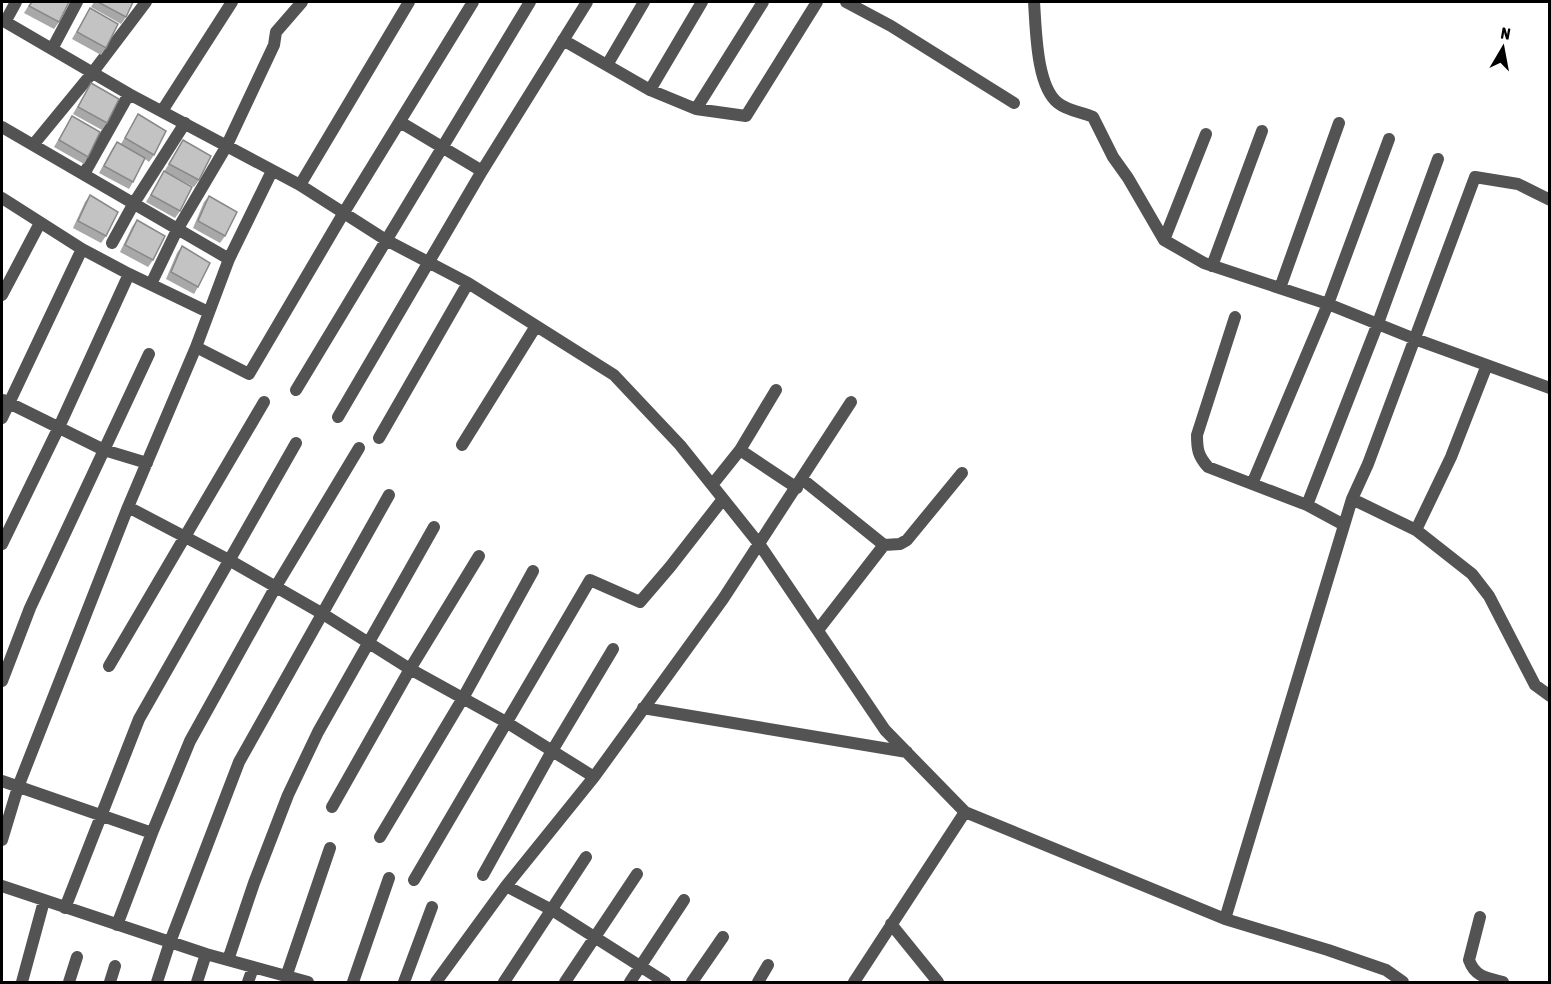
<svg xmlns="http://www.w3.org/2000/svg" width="1551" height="984" viewBox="0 0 1551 984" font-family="'Asap Condensed',sans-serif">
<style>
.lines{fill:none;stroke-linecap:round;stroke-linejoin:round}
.street{stroke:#535353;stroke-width:12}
.wall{fill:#a8a8a8}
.building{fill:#c3c3c3;stroke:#888;stroke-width:1.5}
</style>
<rect width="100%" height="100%" fill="#fff"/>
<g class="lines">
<!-- street -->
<path class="street" d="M846,2L891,26L1014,103
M1034,2C1036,28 1036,86 1058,103C1068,111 1082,112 1093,117L1113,157L1128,178L1164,240L1204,263L1328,304L1415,339L1550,388
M2,20L129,94L300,185L386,240L468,283L614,375L680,445L760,545L885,730L965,812L1225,919L1328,950L1386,970L1403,982
M5,22L16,2
M563,40L650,90L696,109L746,116L817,2
M52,49L77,2
M607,65L644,2
M650,90L702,2
M696,109L763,2
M162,111L232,2
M400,122L482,171
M2,127L229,259
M33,145L93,72L146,2
M84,174L129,94
M300,185L409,2
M2,198L82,249L129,274L208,312
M1164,240L1206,134
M112,243L134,203L185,123
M1212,266L1262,131
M151,284L177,230L226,147L274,45L276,32L302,2
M1280,288L1339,123
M2,295L40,223
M1235,317L1197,435C1197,449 1198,456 1208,467L1307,505L1344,525
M196,347L249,374L343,214L473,2
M296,390L530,2
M3,400L104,450L147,463
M338,417L482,171L587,2
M2,418L82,249
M379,438L468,283
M462,445L536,326
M740,450L776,390
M802,479L884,545L900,544L907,540L962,473
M1252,484L1328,304L1389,139
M712,485L740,450L797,488
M1352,499L1416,530L1472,574L1489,596L1535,685L1550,696
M1307,505L1378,323L1438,159
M128,507L229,560L323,614L410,669L506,722L594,777
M1416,530L1451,457L1487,365
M2,544L59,427L129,274
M818,630L884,545
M109,666L264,402
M2,681L30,608L149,354
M643,708L907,752
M2,781L152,833
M332,807L410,669L479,556
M380,837L463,698L533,571
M2,840L18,787L128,507L196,347L229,259L272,171
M483,875L552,751L613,649
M414,880L590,580L640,602L670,567L723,499
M2,886L206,954L308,982
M506,886L552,910L665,982
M65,908L139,719L296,443
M1480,917L1469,960C1475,977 1487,978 1503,982
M1225,919L1352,499L1368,464L1475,177L1518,184L1550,200
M891,924L938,982
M117,925L152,833L190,741L275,588L359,448
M228,960L254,883L288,795L318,732L434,527
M286,977L330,848
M22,982L44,901
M69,982L77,957
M110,982L115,966
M157,982L170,942L239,762L389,495
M197,982L206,954
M248,982L253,968
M353,982L389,878
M404,982L432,907
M436,982L506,886L594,777L723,599L851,402
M504,982L586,857
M565,982L637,874
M630,982L684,900
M692,982L723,937
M758,982L768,965
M854,982L965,812"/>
</g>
<!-- wall -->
<path class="wall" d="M31,2H69L59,22L54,29L24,13Z
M94,2H133L126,17L121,24L91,7Z
M90,8L106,48L101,55L72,39Z
M91,83L107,123L102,130L73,114Z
M138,114L154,155L149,162L145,159L133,182L129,189L99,173L112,149L117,142L121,144Z
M72,116L88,157L84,164L54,147Z
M183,140L199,180L194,187L168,173L180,211L175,218L146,202Z
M90,195L106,236L101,243L73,228L85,202Z
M209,196L225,236L220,243L193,228L204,202Z
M137,220L153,260L148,267L120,252L132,227Z
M182,246L198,287L194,294L166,279L177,253Z"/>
<!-- building -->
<path class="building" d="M32,2H69L59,22L29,6Z
M98,2H133L126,17Z
M90,8L118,24L106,48L77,32Z
M91,83L119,99L107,123L78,107Z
M138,114L166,131L154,155L125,138Z
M72,116L100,132L88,157L59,140Z
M183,140L211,156L199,180L169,164Z
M117,142L145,158L133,182L104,166Z
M164,171L192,187L180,211L151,195Z
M90,195L118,212L106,236L78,221Z
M209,196L237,212L225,236L198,221Z
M137,220L165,236L153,260L125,245Z
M182,246L210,263L198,287L171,272Z"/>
<!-- border -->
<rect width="1551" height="984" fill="none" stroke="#000000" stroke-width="6"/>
<!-- north arrow -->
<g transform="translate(1503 48) rotate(10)" stroke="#ffffff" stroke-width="4.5" paint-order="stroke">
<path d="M0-4.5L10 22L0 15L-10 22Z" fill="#000000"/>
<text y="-9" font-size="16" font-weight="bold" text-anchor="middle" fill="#000000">N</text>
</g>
</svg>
